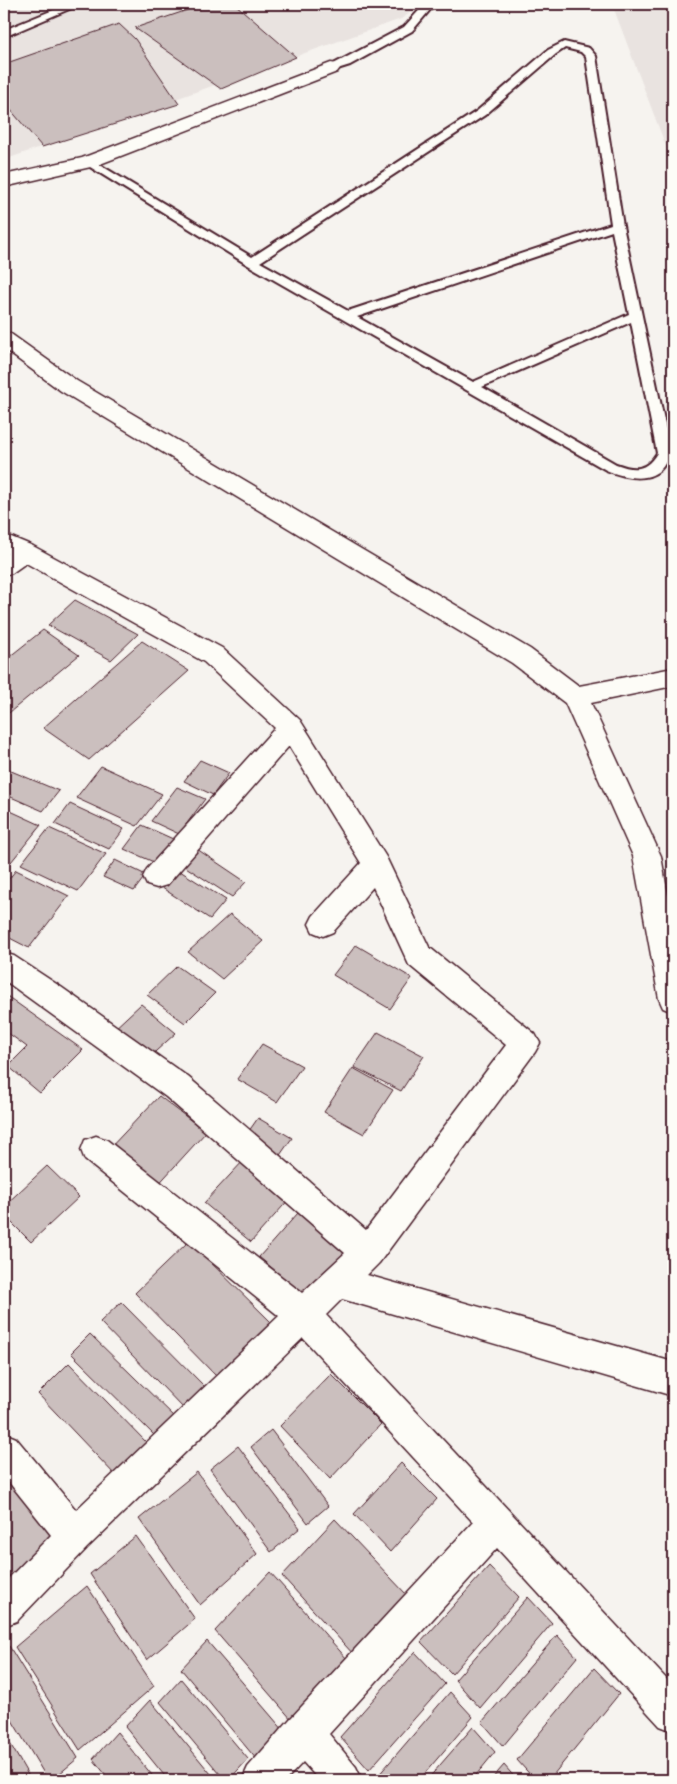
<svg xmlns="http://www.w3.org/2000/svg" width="677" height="1784" viewBox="0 0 677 1784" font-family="'Comic Neue',sans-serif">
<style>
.built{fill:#e9e3e0}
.building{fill:#cbbfbe;stroke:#4a1f2b}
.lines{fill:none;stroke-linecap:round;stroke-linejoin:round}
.lane-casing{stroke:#4a1f2b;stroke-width:4}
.street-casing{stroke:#4a1f2b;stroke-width:3}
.lane{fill:#fdfcf7;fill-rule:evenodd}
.street{fill:#fdfcf7;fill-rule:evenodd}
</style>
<rect width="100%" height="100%" fill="#f6f3ef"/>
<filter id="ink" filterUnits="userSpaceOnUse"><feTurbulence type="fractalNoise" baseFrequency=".02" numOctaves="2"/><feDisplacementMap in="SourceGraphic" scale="10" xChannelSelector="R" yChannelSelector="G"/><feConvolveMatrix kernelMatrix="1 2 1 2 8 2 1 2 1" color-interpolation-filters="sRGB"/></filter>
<g filter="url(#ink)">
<!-- built -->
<path class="built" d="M4,4H423L401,19L4,160Z
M612,4H673V165Z"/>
<!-- building -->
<path class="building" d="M205,4H235L296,57L221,89L135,28Z
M119,24L135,39L179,104L42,147L4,102V64Z
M75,600L138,634L111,660L48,625Z
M43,630L79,655L4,717V661Z
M142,641L189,671L89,760L43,728Z
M200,760L229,773L213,795L184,781Z
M101,766L162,794L137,826L76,798Z
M4,768L59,791L43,811L4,794Z
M177,787L205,799L179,834L151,821Z
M70,804L124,829L109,849L55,824Z
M4,808L41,825L11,862L4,859Z
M142,825L173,839L156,863L124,849Z
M49,828L106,854L78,891L21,864Z
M191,845L246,882L232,897L175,860Z
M115,860L146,875L134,891L103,877Z
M172,866L226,900L210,919L156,884Z
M16,870L69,896L29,948L4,935V885Z
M230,914L263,941L222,979L188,952Z
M356,945L412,978L390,1009L333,975Z
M177,966L215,993L185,1023L147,995Z
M4,994L83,1050L40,1093L8,1066L27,1047L4,1030Z
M141,1004L176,1033L146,1060L112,1031Z
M378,1032L424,1056L401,1091L354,1067Z
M262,1044L302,1066L277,1102L237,1079Z
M353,1068L393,1090L364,1134L324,1112Z
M159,1096L206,1132L154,1189L107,1151Z
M258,1118L292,1138L278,1158L244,1138Z
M244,1160L291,1197L251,1242L204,1203Z
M47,1166L79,1197L31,1242L4,1215V1206Z
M298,1213L347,1252L308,1298L259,1257Z
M189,1241L272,1323L218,1378L135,1293Z
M121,1302L207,1389L186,1411L100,1322Z
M90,1334L179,1421L160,1441L71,1353Z
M69,1363L147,1443L116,1476L38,1394Z
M331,1374L381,1424L330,1479L280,1426Z
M271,1430L328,1506L308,1523L251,1447Z
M238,1446L300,1528L271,1552L210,1469Z
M401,1463L437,1499L390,1552L354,1514Z
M197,1472L257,1554L200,1605L139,1519Z
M4,1477L56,1540L4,1590Z
M335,1519L407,1595L354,1655L282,1576Z
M136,1536L195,1619L147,1660L90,1574Z
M489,1566L519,1597L452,1674L421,1642Z
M270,1572L347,1659L292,1720L215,1631Z
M87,1586L154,1686L80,1750L15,1647Z
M528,1597L552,1623L480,1708L455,1680Z
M557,1635L577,1657L503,1746L482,1722Z
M207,1641L284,1731L257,1760L181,1669Z
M9,1646L78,1758L52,1780H48L4,1707V1650Z
M415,1652L445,1684L369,1770L340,1737Z
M594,1668L619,1694L549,1780H535L517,1760Z
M181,1679L248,1759L229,1780H225L160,1702Z
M450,1692L473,1717L419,1780H380L377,1777Z
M150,1700L216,1780H168L125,1727Z
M473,1727L495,1752L472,1780H427Z
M117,1732L156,1780H110L93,1759Z
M4,1733L31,1780H4Z
M504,1765L517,1780H491Z"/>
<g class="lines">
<defs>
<path id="lane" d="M68,4H81L4,37V30Z
M425,4H435L412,31L350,65L331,71L326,68L404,27Z
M564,42L589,48L596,56L623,226L671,453C667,458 665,466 660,470C645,483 623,477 606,470L248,265L82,162L84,160H92L252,257L477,111L548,50ZM565,48L581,52L586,57L611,224L348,311L260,262L485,115L556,54ZM612,231L629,314L473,382L357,317ZM631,322L657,453C646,471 635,471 616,464L482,387Z"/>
<path id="street" d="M331,63L337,64L340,68L337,72L95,166L4,187V175L82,158Z
M4,332L11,334L77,381L530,649L579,686L673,668V686L591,703L661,856L673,924V1012L663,1008L659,999L633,856L565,703L512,663L61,391L4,349Z
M4,534L33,546L222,648L300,720L386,857L429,947L535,1034L540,1043L535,1052L379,1263L367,1275L673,1362V1396L342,1299L326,1315L673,1686V1731L660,1726L497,1548L329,1734L356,1767L362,1780H319L303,1762L286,1780H242L248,1767L290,1719L473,1522L303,1338L87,1548L17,1621L4,1626V1583L51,1535L4,1476V1433L16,1438L76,1510L279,1316L85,1160L81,1150L85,1140L96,1136L107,1140L302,1293L345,1253L166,1097L4,980V953L14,956L61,987L188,1077L366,1230L506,1045L409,965L373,887L333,932L323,936L313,932L309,924L313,916L361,863L289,746L167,885L157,888L147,885L143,877L147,869L275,728L204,662L26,563L12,573L4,575V555L7,553L4,552Z"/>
</defs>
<!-- lane casing -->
<use href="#lane" class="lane-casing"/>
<!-- street casing -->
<use href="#street" class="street-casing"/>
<!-- lane -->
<use href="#lane" class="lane"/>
<!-- street -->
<use href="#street" class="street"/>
</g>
</g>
<!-- margin -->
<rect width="677" height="1784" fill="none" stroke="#fdfcf7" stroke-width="20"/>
<rect x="10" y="10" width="657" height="1764" fill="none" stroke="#4a1f2b" stroke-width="2" filter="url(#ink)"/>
</svg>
